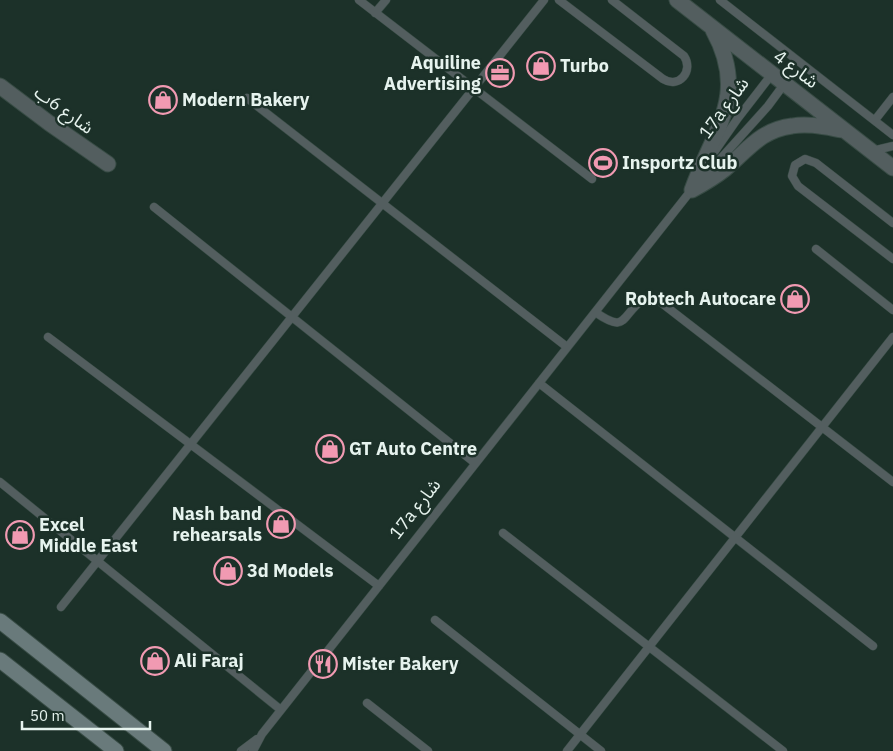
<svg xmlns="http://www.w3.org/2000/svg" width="893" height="751" viewBox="0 0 893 751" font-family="'IBM Plex Sans','Noto Sans Arabic',sans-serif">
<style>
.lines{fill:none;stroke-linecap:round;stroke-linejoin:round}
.service-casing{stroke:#384c45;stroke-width:9}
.minor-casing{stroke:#384c45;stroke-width:17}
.secondary-casing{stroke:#384c45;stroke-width:17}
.service{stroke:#535e5f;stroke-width:8}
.minor{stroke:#535e5f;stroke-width:15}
.secondary{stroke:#697a7b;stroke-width:15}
.labels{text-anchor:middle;stroke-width:5;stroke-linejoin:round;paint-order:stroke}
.poi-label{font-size:18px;font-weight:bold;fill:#e6f3ee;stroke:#1c3129;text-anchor:start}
.street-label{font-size:18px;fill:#e6f3ee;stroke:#1c3129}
</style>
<rect width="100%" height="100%" fill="#1c3129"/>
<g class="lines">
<defs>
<path id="service" d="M359,0L592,179
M559,0L663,79C679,89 694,71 684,56L612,0
M720,0L893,135
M375,13L386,0
M247,98L567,347
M875,120L893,97
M715,151L738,118L772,74
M872,151L893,146
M705,176L768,106L785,83
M154,207L475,463
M893,223L816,163L805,159L795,165L792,176L798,186L893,259
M816,249L893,310
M595,312C628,335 620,315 644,299L654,298L659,301L893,482
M48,337L379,586
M539,383L873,646
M0,482L281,710
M503,533L783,751
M61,607L544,0
M435,620L601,751
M367,703L428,751
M241,751L257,739
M253,751L262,734L281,710L693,188
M567,751L893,337"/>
<path id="minor" d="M677,0L893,168
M0,86L49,123L108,164
M692,190C714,129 749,95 713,30
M692,190C703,184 715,177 725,169C747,151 760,130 792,126C808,123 825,127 842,130"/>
<path id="secondary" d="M0,621L164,751
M0,660L116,751"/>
</defs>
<!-- service casing -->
<use href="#service" class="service-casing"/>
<!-- minor casing -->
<use href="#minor" class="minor-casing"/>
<!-- secondary casing -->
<use href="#secondary" class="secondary-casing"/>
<!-- service -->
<use href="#service" class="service"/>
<!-- minor -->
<use href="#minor" class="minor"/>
<!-- secondary -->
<use href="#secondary" class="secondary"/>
</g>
<!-- icons -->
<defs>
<symbol id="shop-ring" viewBox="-11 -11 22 22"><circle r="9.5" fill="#1c3129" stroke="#f19ab2" stroke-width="1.5"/><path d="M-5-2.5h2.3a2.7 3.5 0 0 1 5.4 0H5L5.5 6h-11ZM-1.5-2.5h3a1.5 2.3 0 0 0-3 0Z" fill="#f19ab2"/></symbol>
<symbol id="office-ring" viewBox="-11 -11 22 22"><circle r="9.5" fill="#1c3129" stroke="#f19ab2" stroke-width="1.5"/><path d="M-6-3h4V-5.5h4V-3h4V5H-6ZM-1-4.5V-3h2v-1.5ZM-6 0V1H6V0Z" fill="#f19ab2"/></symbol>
<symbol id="stadium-ring" viewBox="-11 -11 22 22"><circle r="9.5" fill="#1c3129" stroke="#f19ab2" stroke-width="1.5"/><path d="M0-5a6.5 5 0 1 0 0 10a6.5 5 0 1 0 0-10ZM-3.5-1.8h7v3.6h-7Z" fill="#f19ab2"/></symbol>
<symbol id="restaurant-ring" viewBox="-11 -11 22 22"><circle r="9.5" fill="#1c3129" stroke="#f19ab2" stroke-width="1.5"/><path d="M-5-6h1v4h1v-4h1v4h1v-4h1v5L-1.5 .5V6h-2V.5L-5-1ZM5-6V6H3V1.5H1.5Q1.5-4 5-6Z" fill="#f19ab2"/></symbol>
</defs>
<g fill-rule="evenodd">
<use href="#shop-ring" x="525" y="50" width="32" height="32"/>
<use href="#office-ring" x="484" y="57" width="32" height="32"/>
<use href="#shop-ring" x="147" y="84" width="32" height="32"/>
<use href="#stadium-ring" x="587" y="147" width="32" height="32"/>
<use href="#shop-ring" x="779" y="283" width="32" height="32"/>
<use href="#shop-ring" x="314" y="433" width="32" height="32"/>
<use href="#shop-ring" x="265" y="508" width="32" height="32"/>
<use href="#shop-ring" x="4" y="519" width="32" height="32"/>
<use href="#shop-ring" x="212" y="555" width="32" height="32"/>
<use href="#shop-ring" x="139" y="645" width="32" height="32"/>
<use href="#restaurant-ring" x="307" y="648" width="32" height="32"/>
</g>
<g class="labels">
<!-- poi labels -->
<g class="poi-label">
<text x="481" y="69" text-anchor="end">Aquiline<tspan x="481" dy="21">Advertising</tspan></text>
<text x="560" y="72">Turbo</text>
<text x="182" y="106">Modern Bakery</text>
<text x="622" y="169">Insportz Club</text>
<text x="776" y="305" text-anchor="end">Robtech Autocare</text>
<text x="349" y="455">GT Auto Centre</text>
<text x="262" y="520" text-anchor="end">Nash band<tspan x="262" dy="21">rehearsals</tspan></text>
<text x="39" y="531">Excel<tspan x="39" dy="21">Middle East</tspan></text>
<text x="247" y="577">3d Models</text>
<text x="174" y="667">Ali Faraj</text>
<text x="342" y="670">Mister Bakery</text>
</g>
<!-- street labels -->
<g class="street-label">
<text transform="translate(796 69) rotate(37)" y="6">شارع 4</text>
<text transform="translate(724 108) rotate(-54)" y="6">17a شارع</text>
<text transform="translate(64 110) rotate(36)" y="6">شارع 6ب</text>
<text transform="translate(415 509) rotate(-52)" y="6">17a شارع</text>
</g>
</g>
<!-- scale -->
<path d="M22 721v8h128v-8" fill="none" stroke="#e6f3ee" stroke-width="2.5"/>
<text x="30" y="721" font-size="15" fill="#e6f3ee" stroke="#1c3129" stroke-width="4" paint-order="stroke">50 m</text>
</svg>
